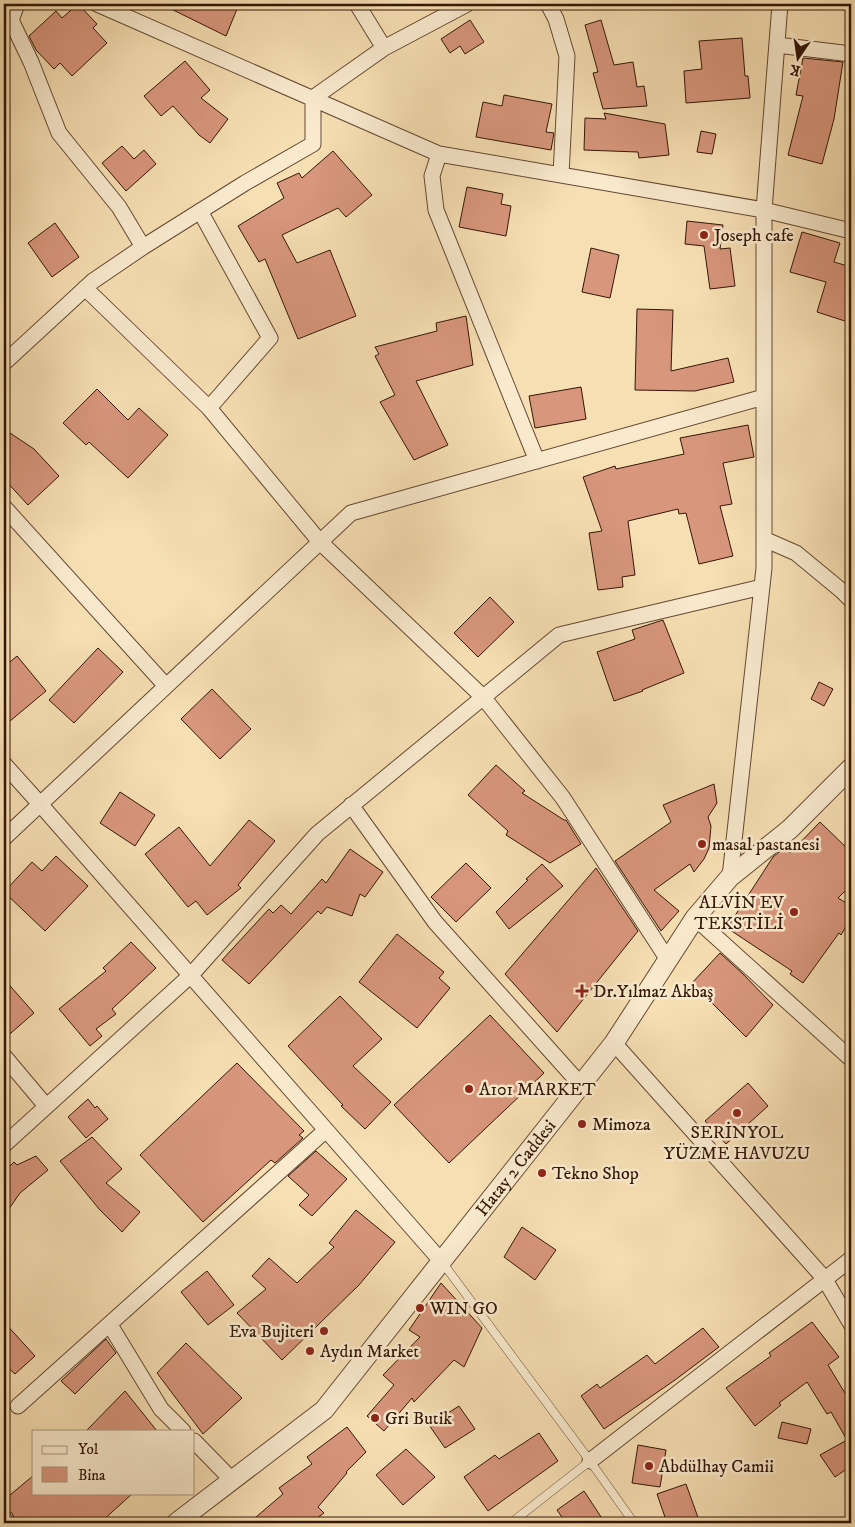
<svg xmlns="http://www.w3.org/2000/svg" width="855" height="1527" viewBox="0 0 855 1527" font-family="'IM FELL DW Pica',serif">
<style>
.building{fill:#d8967c;stroke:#341607}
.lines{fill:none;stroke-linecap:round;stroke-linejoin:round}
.service-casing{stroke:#644832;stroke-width:9}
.minor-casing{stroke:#644832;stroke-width:17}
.tertiary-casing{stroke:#644832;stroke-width:21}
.service{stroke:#f9eace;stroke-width:8}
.minor{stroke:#f9eace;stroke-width:15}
.tertiary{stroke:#f9eace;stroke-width:19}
.poi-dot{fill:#8f2418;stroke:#f9eace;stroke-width:2}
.labels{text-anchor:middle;stroke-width:5;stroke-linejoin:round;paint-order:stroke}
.poi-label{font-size:18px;fill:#341607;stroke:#f9eace;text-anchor:start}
.street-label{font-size:18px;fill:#341607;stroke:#f9eace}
</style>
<rect width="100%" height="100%" fill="#f6dfb3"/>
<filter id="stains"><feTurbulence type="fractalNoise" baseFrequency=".004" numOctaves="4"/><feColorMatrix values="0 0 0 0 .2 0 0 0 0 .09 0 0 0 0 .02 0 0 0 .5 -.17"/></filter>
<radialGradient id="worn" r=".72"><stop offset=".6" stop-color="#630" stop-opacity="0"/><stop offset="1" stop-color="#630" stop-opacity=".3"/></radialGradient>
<!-- building -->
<path class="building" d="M78,4L97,24L93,28L107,43L72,76L60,63L54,69L36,50L29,36L56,11L62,18Z
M161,4H239L226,36Z
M470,20L484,42L465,54L460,46L450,53L441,39Z
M601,20L614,65L633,62L637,87L644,86L647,106L603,109L593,73L598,72L585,25Z
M742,38L745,76H748L750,98L686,103L684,71L702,69L699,41Z
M803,58L843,62L834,119L822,164L788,155L803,96L796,95Z
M185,61L210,90L201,98L228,119L210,143L199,135L173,106L161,116L144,96Z
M504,95L552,104L546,132L554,133L551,150L476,137L483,102L502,106Z
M604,113L665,124L669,155L639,158L638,152L584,150L585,118L606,119Z
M701,131L716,134L712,154L697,152Z
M122,146L134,159L144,150L156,164L126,191L102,163Z
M333,151L372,195L346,217L338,208L282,235L297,263L330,250L356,316L298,339L265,259L259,262L238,226L284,198L277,183L299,173L302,178Z
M467,187L503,194L501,204L511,206L506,236L459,227Z
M687,221L723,225L720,249L730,248L735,286L710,289L704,246L685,244Z
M55,223L79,257L52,277L28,243Z
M802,232L840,243L834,262L851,267V323L817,312L826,282L790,272Z
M591,248L619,255L610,298L582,292Z
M637,309L673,310L671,371L728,358L734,382L695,391L635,390Z
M466,316L473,365L416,381L448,445L414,460L380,402L395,395L375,356L379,354L375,347L437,331L436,323Z
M581,387L586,419L535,428L529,396Z
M97,389L128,420L139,408L168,435L128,478L89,442L86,445L63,423Z
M748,425L754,457L723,463L732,504L720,506L733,556L699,564L686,513L679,514L678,509L628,521L635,575L622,577L623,587L598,590L589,533L602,531L583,477L615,466L616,469L684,454L680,438Z
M4,429L34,449L59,476L28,505L4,479Z
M490,597L514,622L478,657L454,633Z
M663,620L684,673L642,690L643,691L614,701L597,652L635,639L632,630Z
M98,648L123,672L74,723L49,700Z
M17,656L46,691L4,726V667Z
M819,682L833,689L824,706L811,699Z
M212,689L251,729L220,759L181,719Z
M496,765L525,791L522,793L564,820H566L581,844L550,863L506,835L508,831L468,795Z
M714,784L717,803L708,817L711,826L709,848L704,859L694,872L690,864L654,890L679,911L661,931L615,861L671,822L663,805Z
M120,792L155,815L135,846L100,823Z
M249,820L275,841L238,885L241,888L207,915L196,901L188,907L145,854L179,827L210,866Z
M820,822L851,852V885L838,898L851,906V918L841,935L839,933L803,983L790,974L792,971L727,928L773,857L784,848L790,853Z
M350,849L383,872L365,897L360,894L352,916L327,907L321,914L318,911L249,984L222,960L269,909L273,913L281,905L291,914L322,879L326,883Z
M56,856L88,886L45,931L4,892L32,862L42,871Z
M466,863L491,888L456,922L431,897Z
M542,864L563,886L509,929L496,912L528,880L526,879Z
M596,868L638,931L557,1032L505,974Z
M397,934L444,972L439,978L450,988L417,1028L359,982Z
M131,942L156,968L112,1009L116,1014L96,1029L102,1036L90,1046L59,1009L106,971L103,968Z
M720,953L743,974L773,1005L746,1037L692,983Z
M4,979L34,1013L4,1039Z
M340,996L382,1039L353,1066L391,1102L365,1129L341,1106L343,1105L288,1046Z
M490,1015L544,1073L449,1163L394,1105Z
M237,1063L304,1131L299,1135L303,1138L275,1163L271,1160L203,1222L140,1155Z
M748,1083L768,1106L726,1144L705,1121Z
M88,1099L95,1108L97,1106L108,1119L86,1138L68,1117Z
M92,1137L122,1169L106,1183L140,1212L122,1232L99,1209L60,1161Z
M316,1151L347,1179L312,1216L299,1205L309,1195L288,1176Z
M36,1156L48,1170L20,1193L4,1216V1172L14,1162L17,1165Z
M356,1210L395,1242L359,1285L282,1360L237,1313L266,1289L252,1276L269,1258L297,1283L334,1247L329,1243Z
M522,1227L556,1250L535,1280L504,1257Z
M207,1271L234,1305L208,1325L181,1292Z
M441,1283L482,1328L464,1367L454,1360L414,1402L412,1398L384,1431L367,1416L394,1385L383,1375L420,1337L409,1330Z
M4,1322L35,1356L15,1374L4,1364Z
M812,1322L839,1357L828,1365L851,1403V1466L835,1477L820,1455L847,1440L831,1412L827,1414L807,1382L779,1403L781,1405L755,1426L726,1388L771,1356L769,1353Z
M703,1328L719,1347L675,1380L604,1429L581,1396L597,1384L600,1388L647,1355L655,1364Z
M106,1339L116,1353L75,1394L61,1381Z
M186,1343L242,1398L203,1434L157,1373Z
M125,1391L157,1431H86Z
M459,1406L475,1429L445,1448L429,1425Z
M782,1422L811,1429L807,1444L778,1438Z
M347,1427L366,1452L346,1472L347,1473L318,1507L324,1513L310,1523H249L283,1494L279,1488L312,1464L307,1457Z
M539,1433L558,1461L488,1511L464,1477L495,1455L499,1459Z
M638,1445L666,1450L660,1487L632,1483Z
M406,1449L435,1477L403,1505L376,1475Z
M34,1475V1493H133L100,1523H16L12,1513L4,1510V1500Z
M686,1484L700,1523H667L657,1494Z
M584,1491L605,1523H566L557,1510Z"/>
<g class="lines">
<defs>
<path id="service" d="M442,1262L590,1461L634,1523
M511,1523L590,1461"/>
<path id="minor" d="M97,4L439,154L764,210L851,231
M357,4L384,48
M548,4L556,19L567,56L561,175
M11,20L31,62L59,133L119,207L143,247
M5,27L11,20L17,4
M777,45L851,54
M439,154L432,176L436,210L537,461
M200,211L270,338L209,408
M85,288L209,408L320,542L483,697L563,798L668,960
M4,363L93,281L143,247L245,183L313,144V98L384,48L467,4
M4,507L166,686
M764,539L796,553L842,591L851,600
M4,764L40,804L442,1262
M351,805L435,922L581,1085
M4,838L351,513L764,397
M730,877L764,568V210L780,4
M695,918L851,1059
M614,1043L824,1278L851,1324
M4,1056L46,1106
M4,1145L191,975L317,834L559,635L762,587
M110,1325L161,1409L183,1431
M18,1406L326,1130
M194,1441L232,1480
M590,1461L851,1259
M4,1519L7,1523"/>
<g id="tertiary">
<path id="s1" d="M176,1523L324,1410L614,1043L695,918L730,877L790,829L851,768"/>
</g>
</defs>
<!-- service casing -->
<use href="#service" class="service-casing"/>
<!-- minor casing -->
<use href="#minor" class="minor-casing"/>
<!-- tertiary casing -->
<use href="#tertiary" class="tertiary-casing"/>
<!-- service -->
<use href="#service" class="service"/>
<!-- minor -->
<use href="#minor" class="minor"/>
<!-- tertiary -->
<use href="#tertiary" class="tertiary"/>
</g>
<!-- markers -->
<g class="poi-dot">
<circle cx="704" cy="235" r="5"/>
<circle cx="702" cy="844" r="5"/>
<circle cx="794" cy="912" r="5"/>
<path d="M579.5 983.5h5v5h5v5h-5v5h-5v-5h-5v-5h5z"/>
<circle cx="469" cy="1089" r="5"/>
<circle cx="737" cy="1113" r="5"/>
<circle cx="582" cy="1124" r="5"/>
<circle cx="542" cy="1173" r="5"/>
<circle cx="420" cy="1308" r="5"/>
<circle cx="324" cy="1331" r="5"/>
<circle cx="310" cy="1351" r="5"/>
<circle cx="375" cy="1418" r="5"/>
<circle cx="649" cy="1466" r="5"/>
</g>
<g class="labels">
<!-- poi labels -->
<g class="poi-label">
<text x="714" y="241">Joseph cafe</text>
<text x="712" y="850">masal pastanesi</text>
<text x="784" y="908" text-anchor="end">ALVİN EV<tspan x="784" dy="21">TEKSTİLİ</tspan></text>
<text x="593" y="997">Dr.Yılmaz Akbaş</text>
<text x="479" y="1095">A101 MARKET</text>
<text x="592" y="1130">Mimoza</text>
<text x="737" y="1138" text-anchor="middle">SERİNYOL<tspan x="737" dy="21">YÜZME HAVUZU</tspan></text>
<text x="552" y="1179">Tekno Shop</text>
<text x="430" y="1314">WIN GO</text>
<text x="314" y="1337" text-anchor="end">Eva Bujiteri</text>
<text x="320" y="1357">Aydın Market</text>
<text x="385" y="1424">Gri Butik</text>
<text x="659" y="1472">Abdülhay Camii</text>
</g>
<!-- street labels -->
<g class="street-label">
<text dy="6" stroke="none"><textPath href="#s1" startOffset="495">Hatay 2 Caddesi</textPath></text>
</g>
</g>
<!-- margin -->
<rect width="855" height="1527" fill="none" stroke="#f6dfb3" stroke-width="20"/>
<rect x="5" y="5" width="845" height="1517" fill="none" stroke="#341607" stroke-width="2.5"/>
<rect x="10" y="10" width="835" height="1507" fill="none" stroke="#341607"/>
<!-- legend -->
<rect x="32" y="1430" width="162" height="65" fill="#f9eace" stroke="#aa957e"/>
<rect x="42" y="1446" width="25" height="8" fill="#f9eace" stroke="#aa957e"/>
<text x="78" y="1454" font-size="15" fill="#341607">Yol</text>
<rect x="42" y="1467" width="25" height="15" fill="#d8967c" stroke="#aa957e"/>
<text x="78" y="1480" font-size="15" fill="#341607">Bina</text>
<!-- north arrow -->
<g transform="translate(798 58) rotate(193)" stroke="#f9eace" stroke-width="4" paint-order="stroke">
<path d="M0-4L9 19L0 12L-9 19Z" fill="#341607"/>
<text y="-8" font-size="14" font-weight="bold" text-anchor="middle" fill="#341607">K</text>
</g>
<rect width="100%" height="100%" filter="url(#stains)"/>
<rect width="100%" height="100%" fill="url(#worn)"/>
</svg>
